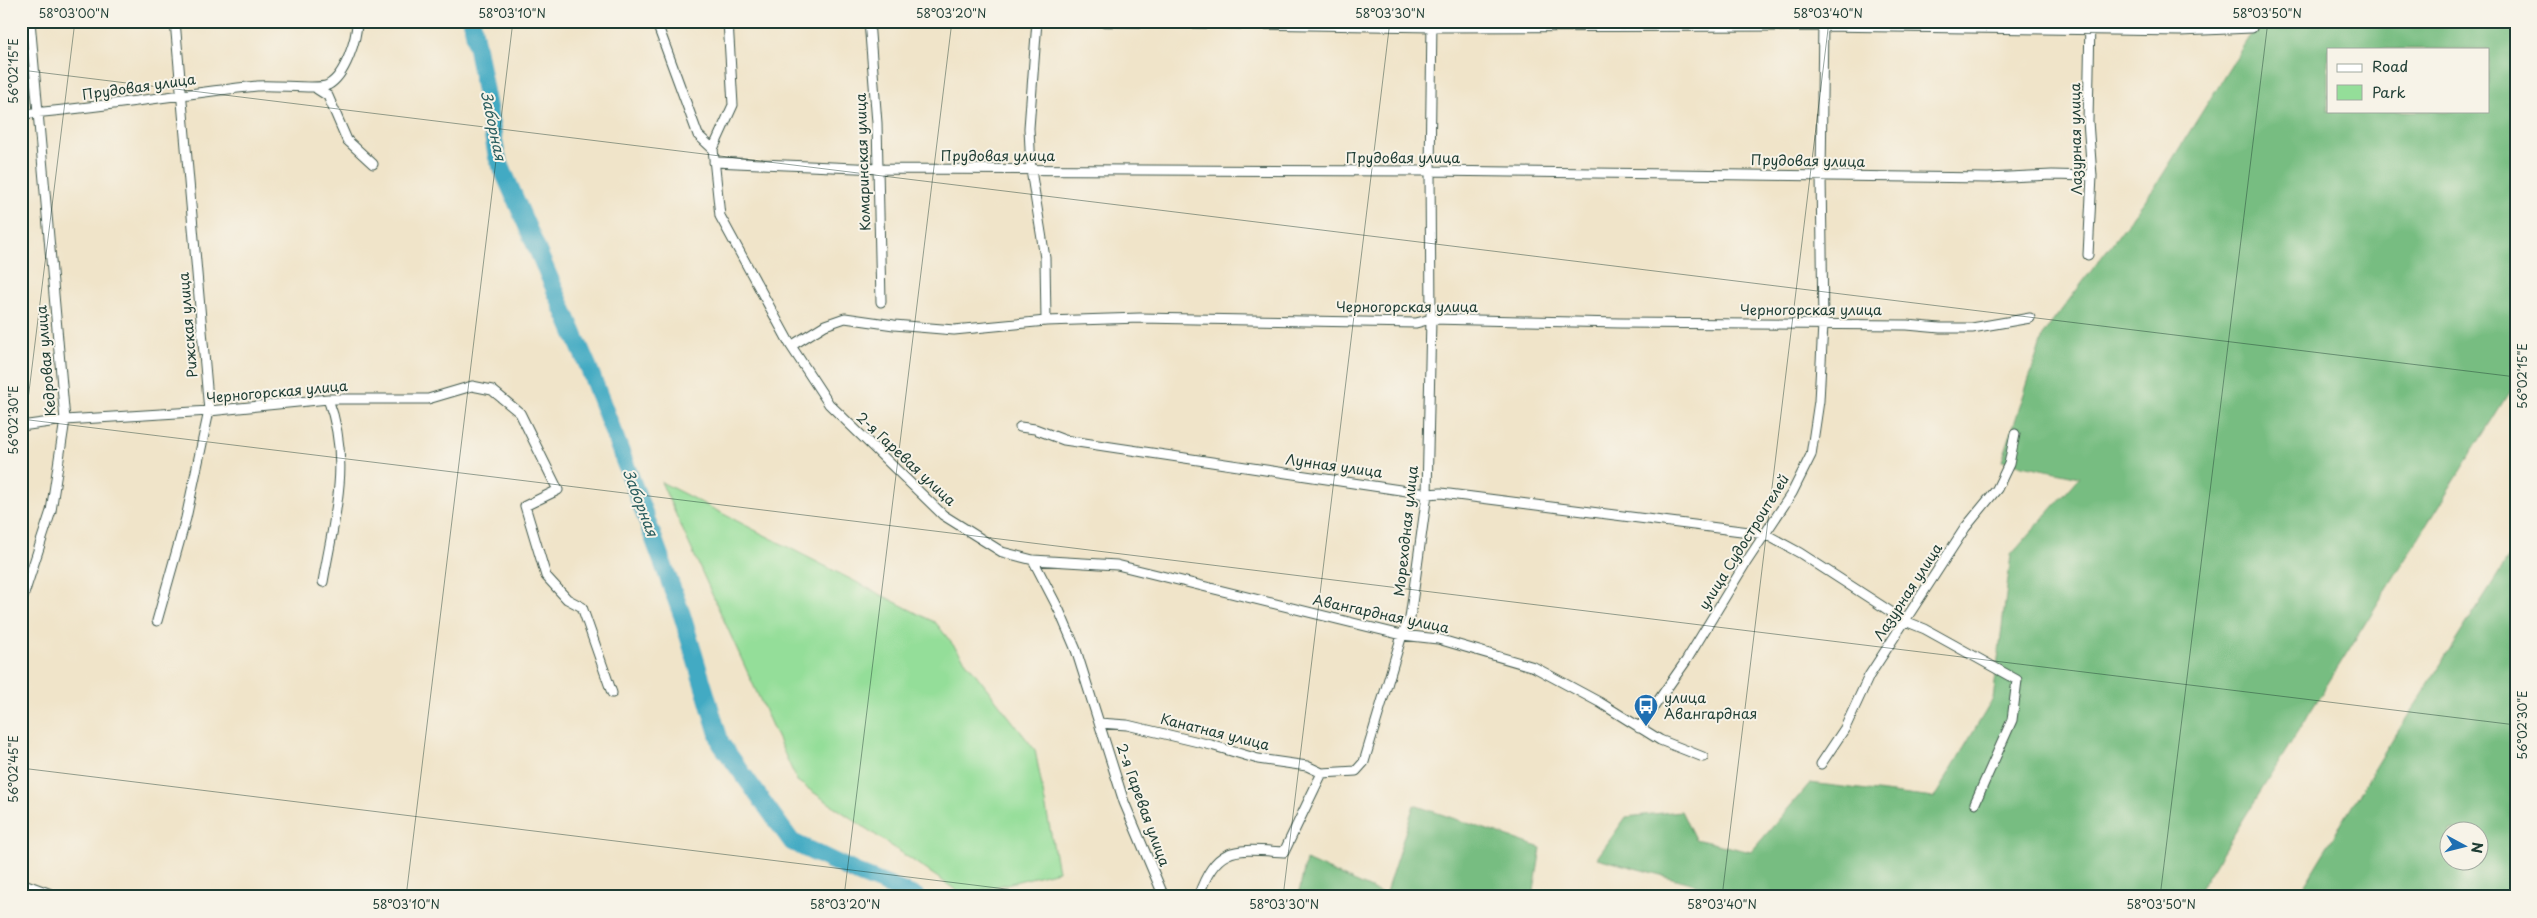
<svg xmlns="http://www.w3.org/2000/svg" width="2537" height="918" viewBox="0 0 2537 918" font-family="'Playpen Sans',sans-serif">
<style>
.green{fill:#94de99;stroke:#5a8e66}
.forest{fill:#77bd81;stroke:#4b7d5a;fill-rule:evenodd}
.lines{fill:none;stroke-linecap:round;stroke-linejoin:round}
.river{stroke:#43aac3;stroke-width:18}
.minor-casing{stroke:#3e564a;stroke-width:11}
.minor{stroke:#fff;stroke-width:9}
.ticks{fill:none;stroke:#1f3d34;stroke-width:1;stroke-opacity:0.45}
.labels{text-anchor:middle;stroke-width:4;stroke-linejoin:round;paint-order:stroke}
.street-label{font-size:14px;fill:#1f3d34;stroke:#f7f3e8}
.poi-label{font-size:14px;fill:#1f3d34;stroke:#f7f3e8;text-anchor:start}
.water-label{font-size:15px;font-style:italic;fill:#2a5e5f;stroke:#f7f3e8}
.neatline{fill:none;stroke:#1f3d34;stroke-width:2}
.ticks-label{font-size:12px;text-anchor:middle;fill:#1f3d34}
</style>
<rect width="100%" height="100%" fill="#f7f3e8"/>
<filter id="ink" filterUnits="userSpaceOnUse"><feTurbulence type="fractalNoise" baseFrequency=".02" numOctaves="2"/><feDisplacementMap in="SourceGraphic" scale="10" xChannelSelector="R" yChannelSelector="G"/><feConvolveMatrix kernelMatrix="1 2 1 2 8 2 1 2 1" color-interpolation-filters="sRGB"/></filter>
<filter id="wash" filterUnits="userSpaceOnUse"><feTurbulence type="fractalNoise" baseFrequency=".0096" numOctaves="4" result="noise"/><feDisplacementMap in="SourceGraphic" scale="20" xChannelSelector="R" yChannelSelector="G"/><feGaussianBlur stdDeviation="1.12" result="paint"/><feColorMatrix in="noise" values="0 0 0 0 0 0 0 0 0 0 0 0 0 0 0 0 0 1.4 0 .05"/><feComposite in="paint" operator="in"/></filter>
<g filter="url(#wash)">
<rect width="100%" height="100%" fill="#f0e4c9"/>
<!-- green -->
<path class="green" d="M661,482L936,623L1035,750L1058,871L963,895L797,781Z"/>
<!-- forest -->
<path class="forest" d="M2259,21H2516V381L2195,897H1743L1597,858L1626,817L1681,811L1695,839L1751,852L1810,783L1934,798L1993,699L2011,555L2080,477L2002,461L2044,333L2155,187ZM2328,49H2488V111H2328Z
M2516,546V897H2297L2383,755ZM2450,830H2480V860H2450Z
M1414,805L1541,848L1533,897H1298L1306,860L1385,895Z"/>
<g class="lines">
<!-- river -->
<path class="river" d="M472,21L497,157L588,366L643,510L682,615L721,744L792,842L862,875L917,897"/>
</g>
</g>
<g filter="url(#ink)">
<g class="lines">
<defs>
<path id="minor" d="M656,21L698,135L713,149
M869,21L877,123L881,302
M1037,21L1029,128L1031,170L1045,258L1046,321
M1067,21L1432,27L1822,26L2180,31L2252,28
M317,89L328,96L347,140L373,164
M21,114C100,108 178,94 257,86C272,84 320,90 328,85C345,76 357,39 357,21
M713,149L720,216L791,346L829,404L943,515L1002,552L1033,560L1117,565L1402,635L1438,639L1534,667L1599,702L1660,740L1703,757
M713,149L733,105L728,21
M714,162L879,169L1430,171L1988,178L2052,175L2092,176
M2088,255L2092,176L2088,121L2090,21
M791,346L825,325L845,318L894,325L954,330L1046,321L1140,318L1416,323L1431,319L1620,323L1907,325L1940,328H1972L2030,318
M21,426L65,420L209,411L328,399H428L472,386L492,390L520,413L558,490L525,506L546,576L567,599L582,607L612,693
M1020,427L1035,429L1064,440L1427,494L1441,493L1765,534L1800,553L1905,621L1925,629L2017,680L2012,720L1975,803
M1033,560L1059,610L1076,650L1124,802L1164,897
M323,582C334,518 352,462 328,399
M21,603L51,511L65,420L30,21
M157,621L186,518L209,411L175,21
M1099,723L1127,725L1211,745L1258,759L1307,766L1322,773
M1639,728L1686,661L1745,564L1792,493L1811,455L1819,401L1823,324L1821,175L1823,22
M1821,764L1845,728L1869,676L1965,528L1997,489L2009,464L2015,434
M1322,773L1356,771L1364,762L1402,635L1410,618L1427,494L1431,319L1430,171L1432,21
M21,883L59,897
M1198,897C1217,844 1235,849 1284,852L1322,773"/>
</defs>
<!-- minor casing -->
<use href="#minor" class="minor-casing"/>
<!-- minor -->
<use href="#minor" class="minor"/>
</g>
</g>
<!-- ticks -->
<path class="ticks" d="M2461,21L2516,28M21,70L2516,377M21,419L2516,725M21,456L75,21M21,768L1071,897M406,897L513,21M844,897L952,21M1283,897L1390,21M1722,897L1829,21M2160,897L2268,21"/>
<!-- icons -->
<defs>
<symbol id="bus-pin" viewBox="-11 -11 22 30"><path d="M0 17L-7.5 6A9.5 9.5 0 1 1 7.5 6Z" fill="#1f6fb2" stroke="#f7f3e8"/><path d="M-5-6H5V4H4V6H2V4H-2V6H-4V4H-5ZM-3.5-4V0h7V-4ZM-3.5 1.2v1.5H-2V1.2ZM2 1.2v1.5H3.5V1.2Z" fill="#fff"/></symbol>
</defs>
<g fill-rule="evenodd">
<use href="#bus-pin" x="1632" y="692" width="28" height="38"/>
</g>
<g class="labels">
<!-- street labels -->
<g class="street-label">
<text transform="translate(139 87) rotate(-8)" y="5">Прудовая улица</text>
<text transform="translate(2076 139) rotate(-91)" y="5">Лазурная улица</text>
<text x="998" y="161">Прудовая улица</text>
<text x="1403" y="163">Прудовая улица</text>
<text transform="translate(1808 161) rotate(1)" y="5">Прудовая улица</text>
<text transform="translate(863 162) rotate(-92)" y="5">Комаринская улица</text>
<text x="1407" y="312">Черногорская улица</text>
<text x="1811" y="315">Черногорская улица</text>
<text transform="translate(188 325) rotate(-95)" y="5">Рижская улица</text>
<text transform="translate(46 361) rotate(-95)" y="5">Кедровая улица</text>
<text transform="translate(277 392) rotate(-5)" y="5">Черногорская улица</text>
<text transform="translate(906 459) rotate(43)" y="5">2-я Гаревая улица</text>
<text transform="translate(1334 466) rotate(8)" y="5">Лунная улица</text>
<text transform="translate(1406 531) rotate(-84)" y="5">Мореходная улица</text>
<text transform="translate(1744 542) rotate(-58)" y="5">улица Судостроителей</text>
<text transform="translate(1908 592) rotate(-57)" y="5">Лазурная улица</text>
<text transform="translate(1381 614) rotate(12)" y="5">Авангардная улица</text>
<text transform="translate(1215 732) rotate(14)" y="5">Канатная улица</text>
<text transform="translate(1143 805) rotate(70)" y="5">2-я Гаревая улица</text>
</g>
<!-- poi labels -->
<g class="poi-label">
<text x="1664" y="703">улица<tspan x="1664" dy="16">Авангардная</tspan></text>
</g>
<!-- water labels -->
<g class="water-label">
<text transform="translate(493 126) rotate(78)" y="5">Заборная</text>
<text transform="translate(640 503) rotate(69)" y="5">Заборная</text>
</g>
</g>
<!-- margin -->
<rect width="2537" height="918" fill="none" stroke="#f7f3e8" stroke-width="55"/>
<!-- legend -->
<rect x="2327" y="48" width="162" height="65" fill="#f7f3e8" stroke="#a1aaa0"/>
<rect x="2337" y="64" width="25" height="8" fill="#ffffff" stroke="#a1aaa0"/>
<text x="2372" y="72" font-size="15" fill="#1f3d34">Road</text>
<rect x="2337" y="85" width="25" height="15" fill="#94de99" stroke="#a1aaa0"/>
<text x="2372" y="98" font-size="15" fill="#1f3d34">Park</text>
<!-- north arrow -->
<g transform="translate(2464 846) rotate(97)"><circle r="24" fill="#f7f3e8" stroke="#a1aaa0"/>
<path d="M0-4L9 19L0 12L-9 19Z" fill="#1f6fb2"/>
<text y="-8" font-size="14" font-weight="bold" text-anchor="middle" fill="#1f3d34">N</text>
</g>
<rect x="28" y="28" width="2482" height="862" class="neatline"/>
<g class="ticks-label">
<text x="74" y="18">58°03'00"N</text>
<text x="512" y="18">58°03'10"N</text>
<text x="951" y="18">58°03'20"N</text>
<text x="1390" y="18">58°03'30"N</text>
<text x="1828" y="18">58°03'40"N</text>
<text x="2267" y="18">58°03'50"N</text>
<text transform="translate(14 71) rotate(-90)" y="4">56°02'15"E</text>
<text transform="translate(2523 376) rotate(-90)" y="4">56°02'15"E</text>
<text transform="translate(14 420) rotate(-90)" y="4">56°02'30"E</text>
<text transform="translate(2523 725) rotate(-90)" y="4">56°02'30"E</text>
<text transform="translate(14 769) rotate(-90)" y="4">56°02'45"E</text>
<text x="406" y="909">58°03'10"N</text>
<text x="845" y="909">58°03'20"N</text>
<text x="1284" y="909">58°03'30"N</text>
<text x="1722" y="909">58°03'40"N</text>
<text x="2161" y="909">58°03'50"N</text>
</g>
</svg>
